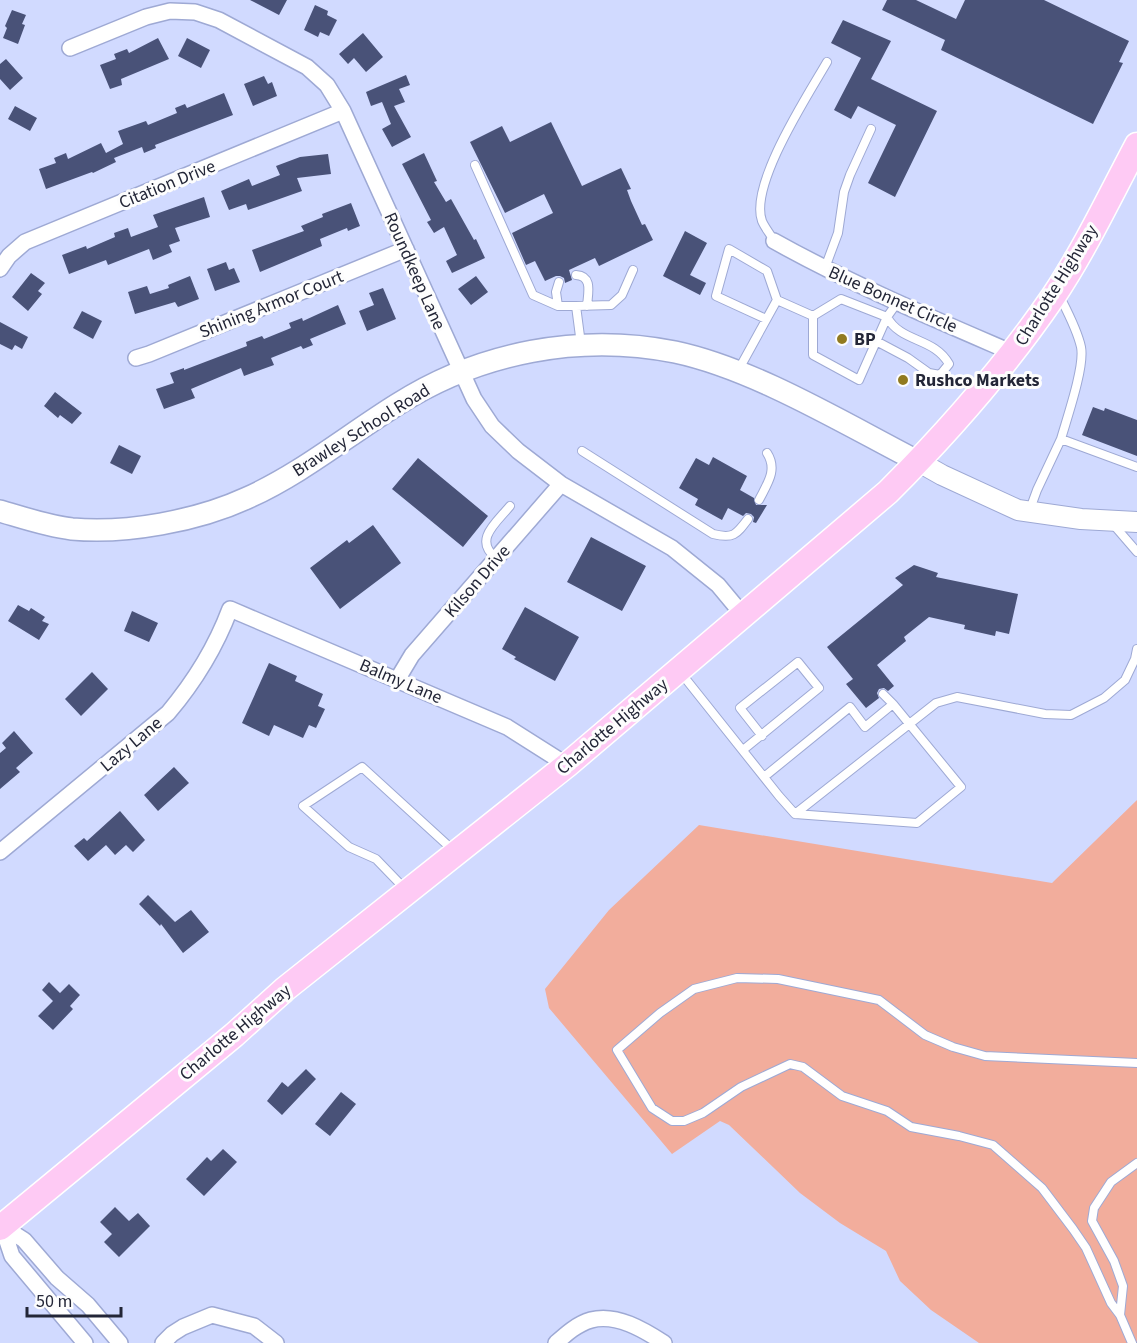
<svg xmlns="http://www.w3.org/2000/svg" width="1137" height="1343" viewBox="0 0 1137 1343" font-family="'Source Sans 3',sans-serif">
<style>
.green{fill:#f2ad9c}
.building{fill:#495278}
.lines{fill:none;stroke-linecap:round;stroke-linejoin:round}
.service-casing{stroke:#9ea9d4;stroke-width:10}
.minor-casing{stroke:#9ea9d4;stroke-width:18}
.tertiary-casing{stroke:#9ea9d4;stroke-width:22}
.secondary-casing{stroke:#9ea9d4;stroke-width:24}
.primary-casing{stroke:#fff;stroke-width:27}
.service{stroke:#fff;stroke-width:8}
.minor{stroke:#fff;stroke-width:15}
.tertiary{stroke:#fff;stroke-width:20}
.secondary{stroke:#fff;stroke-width:21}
.primary{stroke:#fecaf4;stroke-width:24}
.poi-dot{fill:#917a20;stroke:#fdfdfd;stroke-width:2}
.labels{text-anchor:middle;stroke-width:6;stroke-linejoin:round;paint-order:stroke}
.street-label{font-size:18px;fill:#232637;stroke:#fdfdfd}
.poi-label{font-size:18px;font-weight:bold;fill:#232637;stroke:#fdfdfd;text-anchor:start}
</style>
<rect width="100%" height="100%" fill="#d1daff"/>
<!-- green -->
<path class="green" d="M1137,800V1343H979L931,1310L900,1281L886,1251L840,1223L800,1193L729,1125L720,1121L672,1154L549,1008L545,989L609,910L699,825L1052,883Z"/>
<!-- building -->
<path class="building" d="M250,0H287L279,15Z
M887,0H916L956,19L965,0H1044L1129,41L1119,62L1123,63L1093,124L941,50L945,40L882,10Z
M315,5L328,11L327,15L337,20L329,36L320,32L318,37L304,30Z
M12,10L26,15L22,24L25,25L18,44L3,38L7,28L5,26Z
M843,20L891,41L871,79L937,111L895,197L868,183L896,125L858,106L851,119L834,110L861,58L831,43Z
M363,33L383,57L366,72L354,58L348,64L339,54Z
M158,38L169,59L121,79L122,85L110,89L100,65L116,59L114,54L127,49L129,53Z
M187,38L210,50L201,68L178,56Z
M6,59L23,78L10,90L0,79V64Z
M406,75L410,85L399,89L405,102L394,106L411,137L392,147L382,129L391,124L382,102L371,106L366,92Z
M264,76L268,84L272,82L277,96L253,106L244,84Z
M224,93L233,115L155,145L156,148L144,153L142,147L114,158L116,162L93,173L92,172L46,189L39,169L56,163L54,158L66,153L68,159L101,143L106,153L123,144L118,131L146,121L148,125L177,113L175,108L185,104L187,108Z
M15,106L37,118L30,131L8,119Z
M551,122L582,186L621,168L631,189L627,190L631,201L642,225L645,224L653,240L599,266L595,258L569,270L572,280L565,283L564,278L560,276H556L545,281L535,261L526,265L512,233L553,213L544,194L505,213L470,142L502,126L510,142Z
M424,153L437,181L434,182L446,202L451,199L474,240L476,239L485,258L452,273L446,261L457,255L444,227L434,233L427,222L431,220L402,164Z
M328,154L331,174L297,178L302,191L248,210L246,204L229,210L221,191L249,179L252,186L280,175L276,166L300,157Z
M204,197L210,217L175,228L180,241L169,245L172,252L153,260L149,249L108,265L106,260L69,274L62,255L86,246L87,249L115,237L114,233L128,228L131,237L158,227L153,215Z
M351,203L360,226L348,231L347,228L320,239L322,246L260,272L252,250L304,231L301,226L323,217L322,214Z
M685,231L707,243L690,275L706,283L700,295L663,276Z
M226,262L229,270L234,268L240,282L215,291L207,269Z
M31,273L45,283L38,291L42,294L28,311L12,297Z
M190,276L199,299L178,307L175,302L135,314L128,292L147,286L150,294L169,288L168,285Z
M476,276L488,292L471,305L458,289Z
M383,288L396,319L367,331L359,311L374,305L369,293Z
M338,305L346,324L310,339L313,345L303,349L301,346L271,358L274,365L244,376L241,368L191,389L195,398L164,409L156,389L174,383L170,373L184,368V370L247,346L246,342L262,336L264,339L291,328L289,323L302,318L303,321Z
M82,311L102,321L93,339L73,328Z
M0,322L28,337L22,349L15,345L12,350L0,344Z
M55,392L82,413L72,424L60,415L58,418L44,406Z
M1093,407L1104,411L1105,408L1137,420V456L1082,435Z
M119,445L141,456L132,474L110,463Z
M713,457L747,476L740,490L754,498L756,505H767L756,523L753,522L754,517L751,514L746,513L743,516L728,508L722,520L695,505L698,499L679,488L696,458L709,465Z
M418,458L488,516L463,547L392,489Z
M373,525L401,563L340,609L310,568L347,540L349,543Z
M591,537L646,566L622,611L567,582Z
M914,565L938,573L936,577L1018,594L1009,634L996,631L995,636L964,629L965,625L929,617L904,637L906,641L877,665L894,686L888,691L884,688L879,689L877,693L879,698L866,708L846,684L853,679L827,647L903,585L895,578Z
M18,605L29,611L31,608L45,617L42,621L49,624L39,640L8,621Z
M525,607L579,637L555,681L514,659L516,657L502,649Z
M132,611L158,623L149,642L124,631Z
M269,663L297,676L295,681L323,694L318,706L325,709L316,728L309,725L303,738L274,725L269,736L242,723Z
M92,672L108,689L81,716L65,699Z
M14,731L33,753L16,768L20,772L0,789V753L6,748L2,743Z
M174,767L189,783L158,811L144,795Z
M120,811L145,840L133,852L126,845L115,855L106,845L88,861L74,846L84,838L87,841Z
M148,895L175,922L191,910L209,932L183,953L161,924L160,926L139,904Z
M49,982L60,993L69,984L80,995L70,1006L73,1009L53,1030L38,1016L53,1001L42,990Z
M306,1069L316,1079L282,1115L267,1101L282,1082L288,1087Z
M341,1092L356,1104L330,1136L315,1124Z
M223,1149L237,1162L204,1196L186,1179L207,1157L211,1161Z
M115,1207L129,1221L138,1213L150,1226L119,1257L104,1242L112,1234L100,1222Z"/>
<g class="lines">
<defs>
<path id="service" d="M475,165L533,295L558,306H576
M774,241C771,235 765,228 762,221C749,185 808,95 827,62
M825,268L838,233L844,192L850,175L871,129
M576,275C593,276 588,293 587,306
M1059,295C1067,311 1077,329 1081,347C1085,366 1067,418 1061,439
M558,306L556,292L559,282
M813,316V355L859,380L887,317
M766,319L716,296L729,249L767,271L777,300L813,316L841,299L887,317L897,303
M876,341L908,358L929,373L940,375L949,364C934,337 901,343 887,317
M581,344L576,306L611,305L622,295L633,270
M739,369L777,300
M582,451L713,534C733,539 736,535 748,519
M759,500C767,484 778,470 767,453
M1029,512L1037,490L1061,439L1137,467
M1112,523L1137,552
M496,558C473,540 496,523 510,506
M681,673L779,796L795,814L917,823L961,787L893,704L883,694
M743,750L819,688L798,662L740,708L762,736
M764,777L850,707L865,727L893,704
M795,814L936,703L957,697L1045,714L1071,715L1104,698L1125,680L1135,659L1137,649
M405,889L376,859L349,847L303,806L362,767L454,851
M1120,1315L1123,1286L1114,1261L1092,1221L1094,1208L1111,1182L1137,1163
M1132,1343L1120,1315L1111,1303L1086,1248L1073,1229L1042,1188L993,1145L959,1136L911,1127L887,1111L842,1096L803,1067L790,1064L741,1087L703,1113L684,1121H672L652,1108L617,1050L660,1013L694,989L737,978L778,979L879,1000L925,1035L953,1047L985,1056L1137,1063"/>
<path id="minor" d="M70,48L146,17L170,11L195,12L219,20L307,67L327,85L343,111L474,399L492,426L518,451L561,484L672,548L718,585L743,615
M774,241C851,284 932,318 1013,353
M0,269L9,256L25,242L343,111
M136,358L149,354L406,249
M397,680L412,655L561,484
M0,852L168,713C195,681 215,649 230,609L507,727L567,765
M2,1226L24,1240L57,1278L88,1305L120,1343
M2,1226L12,1256L85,1343
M163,1343L172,1334L183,1327L212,1315L254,1326L276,1343
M556,1343C566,1334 577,1324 591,1320C616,1313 644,1330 664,1343"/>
<path id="tertiary" d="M919,462L942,475L1018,510L1081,519L1137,522"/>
<path id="secondary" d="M0,511C24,518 47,526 72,529C126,534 197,521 247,498C301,474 348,435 398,404C480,352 580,333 675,352C755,369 845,424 919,462"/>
<path id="primary" d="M0,1228L234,1035L285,989L567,765L888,492C948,432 1005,367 1053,297C1085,249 1110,196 1137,145"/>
</defs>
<!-- service casing -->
<use href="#service" class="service-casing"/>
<!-- minor casing -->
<use href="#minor" class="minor-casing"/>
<!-- tertiary casing -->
<use href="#tertiary" class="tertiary-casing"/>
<!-- secondary casing -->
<use href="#secondary" class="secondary-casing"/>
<!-- primary casing -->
<use href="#primary" class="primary-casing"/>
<!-- service -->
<use href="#service" class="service"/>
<!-- minor -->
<use href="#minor" class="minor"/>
<!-- tertiary -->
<use href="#tertiary" class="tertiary"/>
<!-- secondary -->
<use href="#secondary" class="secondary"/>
<!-- primary -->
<use href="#primary" class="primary"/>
</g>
<!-- markers -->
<g class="poi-dot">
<circle cx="842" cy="339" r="6"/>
<circle cx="903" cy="380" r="6"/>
</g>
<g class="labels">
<!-- street labels -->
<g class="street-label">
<text transform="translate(167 184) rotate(-22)" y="6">Citation Drive</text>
<text transform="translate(415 271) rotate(66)" y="6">Roundkeep Lane</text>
<text transform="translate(1056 285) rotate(-58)" y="6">Charlotte Highway</text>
<text transform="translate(893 299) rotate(24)" y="6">Blue Bonnet Circle</text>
<text transform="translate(271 304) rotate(-22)" y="6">Shining Armor Court</text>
<text transform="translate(361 430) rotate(-32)" y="6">Brawley School Road</text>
<text transform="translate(477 581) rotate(-49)" y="6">Kilson Drive</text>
<text transform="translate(401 681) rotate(23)" y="6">Balmy Lane</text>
<text transform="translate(612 726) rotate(-40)" y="6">Charlotte Highway</text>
<text transform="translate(131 744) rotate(-40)" y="6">Lazy Lane</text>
<text transform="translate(235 1032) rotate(-40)" y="6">Charlotte Highway</text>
</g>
<!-- poi labels -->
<g class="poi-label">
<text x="854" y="345">BP</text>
<text x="915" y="386">Rushco Markets</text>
</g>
</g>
<!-- scale -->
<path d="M27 1307v9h94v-9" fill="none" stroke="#232637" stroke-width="3"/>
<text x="36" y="1307" font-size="18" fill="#232637" stroke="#fdfdfd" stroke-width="4.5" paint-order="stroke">50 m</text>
</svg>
